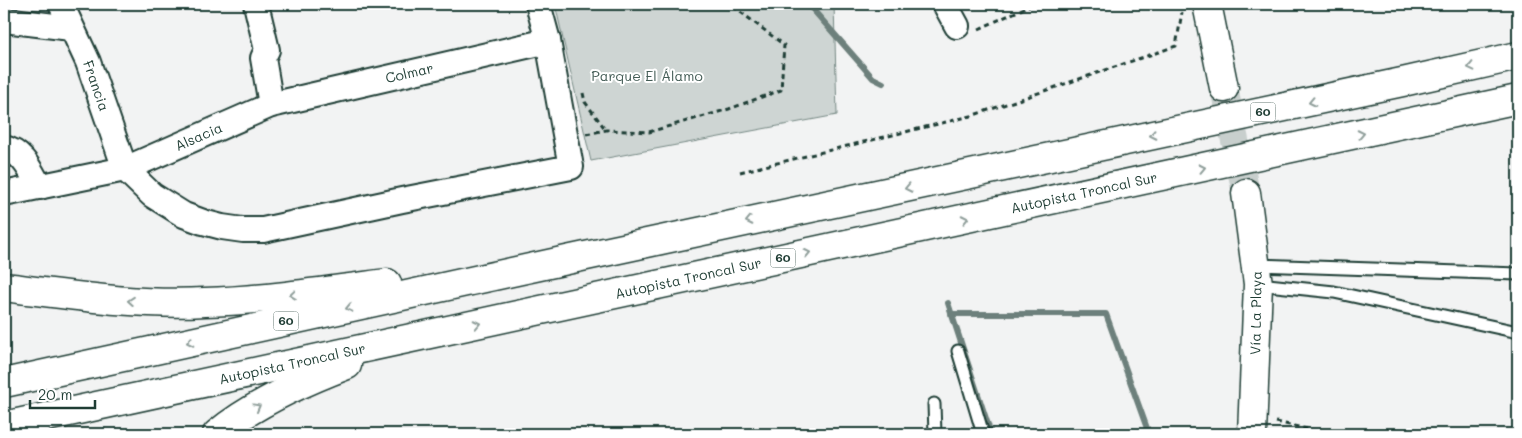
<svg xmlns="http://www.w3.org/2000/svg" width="1522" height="438" viewBox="0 0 1522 438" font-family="Mali,sans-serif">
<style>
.green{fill:#ced5d3;stroke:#768984}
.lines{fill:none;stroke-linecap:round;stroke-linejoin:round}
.stream{stroke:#6d807b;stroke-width:6}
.secondary-tunnel{stroke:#c8cfcd;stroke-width:28;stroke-dasharray:28 14;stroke-linecap:butt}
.service-casing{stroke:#1f3d34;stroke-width:15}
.minor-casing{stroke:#1f3d34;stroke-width:28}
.secondary-casing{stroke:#1f3d34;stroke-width:31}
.motorway-casing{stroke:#1f3d34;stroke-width:31}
.path{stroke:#1f3d34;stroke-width:3;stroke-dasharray:5 4;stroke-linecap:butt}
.service{stroke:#fff;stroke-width:11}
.minor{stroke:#fff;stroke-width:24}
.secondary{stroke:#fff;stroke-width:28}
.motorway{stroke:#fff;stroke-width:28}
.oneway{stroke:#8f9e9a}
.labels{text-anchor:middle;stroke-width:4;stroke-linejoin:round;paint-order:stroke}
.shield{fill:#fff;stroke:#627771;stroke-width:1}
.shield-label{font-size:12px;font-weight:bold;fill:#1f3d34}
.street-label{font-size:14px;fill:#1f3d34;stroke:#fff}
.park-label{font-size:14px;fill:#425b54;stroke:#fff}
</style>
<rect width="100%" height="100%" fill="#f2f3f3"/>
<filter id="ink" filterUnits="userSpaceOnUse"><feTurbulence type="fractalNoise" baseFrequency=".02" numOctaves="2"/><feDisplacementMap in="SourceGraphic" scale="10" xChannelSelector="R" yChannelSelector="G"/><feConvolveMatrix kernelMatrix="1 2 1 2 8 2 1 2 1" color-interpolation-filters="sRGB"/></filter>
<g filter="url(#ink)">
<!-- green -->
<path class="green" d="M555,4H834L837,115L591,161Z"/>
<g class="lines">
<!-- stream -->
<path class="stream" d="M808,4L873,78L883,83
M948,303L991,434
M951,314H1106L1149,434"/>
<!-- secondary-tunnel -->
<path class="secondary-tunnel" d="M1224,88L1246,193"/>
<defs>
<path id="service" d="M1256,265L1518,274
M1258,284L1334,292L1518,332
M958,351L983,434
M934,404L935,434"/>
<g id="minor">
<path id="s1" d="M61,4L88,62L125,169L152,195L184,215L203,222L222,227L243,230H263L402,200L571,167L548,41L538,4"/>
<path d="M256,4L267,50L263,58L271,105"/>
<path d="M945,4L957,26"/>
<path d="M4,20L71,28"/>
<path d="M4,148C23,152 31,172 40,187"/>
<path id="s2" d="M4,194L125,169L271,105L548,41"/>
</g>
<path id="secondary" d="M1207,4L1224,88
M1246,193L1258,284L1252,434"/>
<g id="motorway">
<path d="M4,287C70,295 138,306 205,302C266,300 327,291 387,283"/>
<path d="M4,383L567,260L1407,81L1518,56"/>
<path id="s3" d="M4,426L1518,99"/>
<path d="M217,434C252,405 305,381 347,365"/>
</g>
</defs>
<!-- service casing -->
<use href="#service" class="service-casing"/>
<!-- minor casing -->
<use href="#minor" class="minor-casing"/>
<!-- secondary casing -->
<use href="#secondary" class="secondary-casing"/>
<!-- motorway casing -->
<use href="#motorway" class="motorway-casing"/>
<!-- path -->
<path class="path" d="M979,29L1033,4
M583,93L585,102L606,130
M586,134L606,130L649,132L729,109L781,90L784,45L730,4
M740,172L971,116L1176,46L1182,12
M1276,422L1330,434"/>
<!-- service -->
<use href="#service" class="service"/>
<!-- minor -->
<use href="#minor" class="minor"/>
<!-- secondary -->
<use href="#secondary" class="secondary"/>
<!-- motorway -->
<use href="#motorway" class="motorway"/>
</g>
<!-- one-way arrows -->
<defs><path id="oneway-chevron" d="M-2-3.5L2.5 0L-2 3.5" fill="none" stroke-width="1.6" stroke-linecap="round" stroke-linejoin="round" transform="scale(1.25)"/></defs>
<g class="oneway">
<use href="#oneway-chevron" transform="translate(1471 67) rotate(167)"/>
<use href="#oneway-chevron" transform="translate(1312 102) rotate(168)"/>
<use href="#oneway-chevron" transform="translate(1361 134) rotate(-12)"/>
<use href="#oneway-chevron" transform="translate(1153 135) rotate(168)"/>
<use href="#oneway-chevron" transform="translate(1202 168) rotate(-12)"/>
<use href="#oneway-chevron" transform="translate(908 188) rotate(168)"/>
<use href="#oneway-chevron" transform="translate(965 219) rotate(-12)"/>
<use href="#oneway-chevron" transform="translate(749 221) rotate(168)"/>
<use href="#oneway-chevron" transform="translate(807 253) rotate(-12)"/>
<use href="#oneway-chevron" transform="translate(293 295) rotate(174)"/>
<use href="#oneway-chevron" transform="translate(131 301) rotate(-175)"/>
<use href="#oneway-chevron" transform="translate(349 308) rotate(168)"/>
<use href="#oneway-chevron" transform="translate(477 324) rotate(-12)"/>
<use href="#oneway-chevron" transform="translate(190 342) rotate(168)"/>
<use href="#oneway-chevron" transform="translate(257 407) rotate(-29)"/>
</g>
</g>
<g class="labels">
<!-- shield labels -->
<g class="shield">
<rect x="1250.5" y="102.5" width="25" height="19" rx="4"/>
<rect x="770.5" y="248.5" width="25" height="19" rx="4"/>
<rect x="273.5" y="311.5" width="25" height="19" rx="4"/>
</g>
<g class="shield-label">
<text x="1263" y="116">60</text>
<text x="783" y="262">60</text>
<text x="286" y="325">60</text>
</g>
<!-- street labels -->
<g class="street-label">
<text dy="5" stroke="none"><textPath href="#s2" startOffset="425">Colmar</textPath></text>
<text dy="5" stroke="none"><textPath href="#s1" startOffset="89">Francia</textPath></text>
<text dy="5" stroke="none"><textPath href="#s2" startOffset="204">Alsacia</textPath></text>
<text dy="5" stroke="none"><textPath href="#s3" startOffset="1105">Autopista Troncal Sur</textPath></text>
<text dy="5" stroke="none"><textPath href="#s3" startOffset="700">Autopista Troncal Sur</textPath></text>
<text transform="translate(1256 313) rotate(-89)" y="5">Vía La Playa</text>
<text dy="5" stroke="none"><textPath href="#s3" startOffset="295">Autopista Troncal Sur</textPath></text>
</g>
<!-- park labels -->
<g class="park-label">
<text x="647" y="81">Parque El Álamo</text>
</g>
</g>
<!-- margin -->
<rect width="1522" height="438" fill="none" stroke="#fff" stroke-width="20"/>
<rect x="10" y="10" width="1502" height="418" fill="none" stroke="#1f3d34" stroke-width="2" filter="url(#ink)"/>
<!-- scale -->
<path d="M30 400v8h65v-8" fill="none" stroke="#1f3d34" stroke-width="2.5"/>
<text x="38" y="400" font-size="15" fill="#1f3d34" stroke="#ffffff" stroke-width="4" paint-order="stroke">20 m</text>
</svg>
